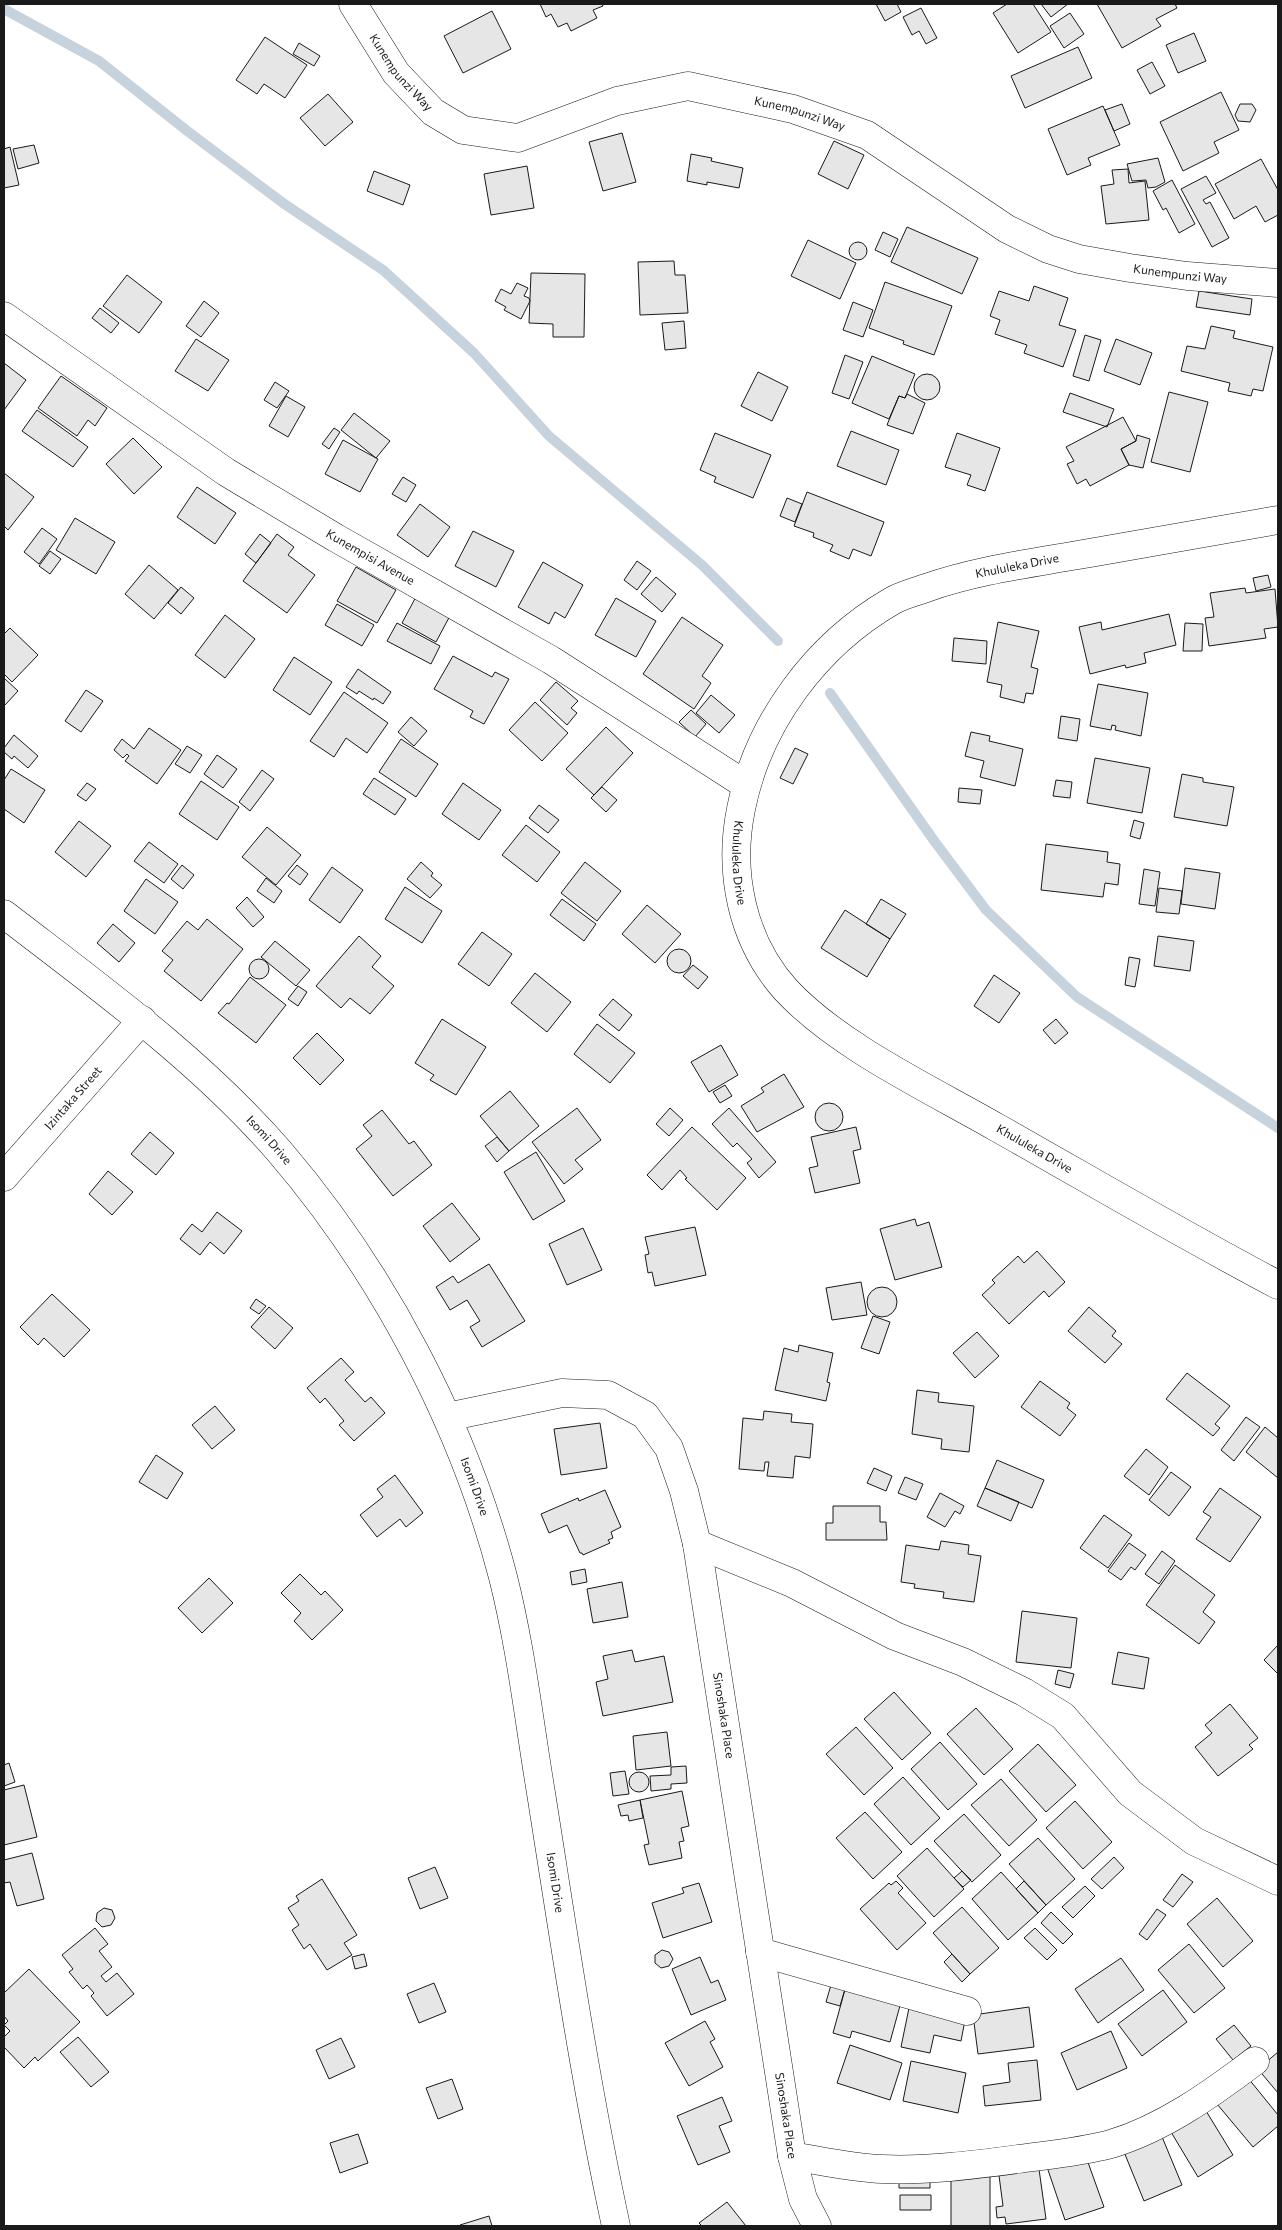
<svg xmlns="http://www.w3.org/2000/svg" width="1282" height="2230" viewBox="0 0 1282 2230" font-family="Commissioner,sans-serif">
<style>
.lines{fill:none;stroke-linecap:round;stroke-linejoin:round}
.stream{stroke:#c6d2dc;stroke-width:10}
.building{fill:#e6e6e6;stroke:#1a1a1a}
.minor-casing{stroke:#1a1a1a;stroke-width:29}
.tertiary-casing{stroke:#1a1a1a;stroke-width:29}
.minor{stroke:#fff;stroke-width:28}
.tertiary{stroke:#fff;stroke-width:28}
.labels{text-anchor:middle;stroke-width:4;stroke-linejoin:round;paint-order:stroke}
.street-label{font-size:12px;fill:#1a1a1a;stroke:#fff}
</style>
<rect width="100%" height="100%" fill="#fff"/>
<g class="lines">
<!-- stream -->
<path class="stream" d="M4,9L99,61L186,130L283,203L383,270L474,353L549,436L702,565L778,641
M830,693L935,842L986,910L1077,997L1278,1128"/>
</g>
<!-- building -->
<path class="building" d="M540,4H602L603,6L593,10L597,18L571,31L567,23L558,27L551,14L546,17Z
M876,4H897L901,12L885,21Z
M1007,4H1033L1051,32L1018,53L993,13Z
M1041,4H1068L1051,17Z
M1097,4H1175L1177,8L1156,19L1161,26L1122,48Z
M921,8L937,38L926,44L919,31L912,35L903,17Z
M492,11L511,49L463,73L444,36Z
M1070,13L1084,34L1064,48L1050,26Z
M1194,33L1206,61L1178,73L1166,45Z
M265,37L307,65L285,98L264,84L257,94L236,80Z
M299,43L320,56L314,66L293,54Z
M1078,47L1092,78L1025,108L1011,76Z
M1152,62L1165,86L1150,94L1137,70Z
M1221,92L1239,130L1214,142L1219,153L1183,171L1160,122Z
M328,94L353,122L325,146L300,118Z
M1122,104L1130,124L1114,131L1105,110Z
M1240,104H1252L1256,110L1250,122L1238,121L1235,115Z
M1103,106L1120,145L1088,158L1091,165L1067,175L1048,129Z
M622,133L636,182L603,191L589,142Z
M834,141L864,155L848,189L818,174Z
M34,145L39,163L18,169L13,149Z
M10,147L19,185L4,188V149Z
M691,154L712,158L711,161L743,168L739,188L707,182V185L687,181Z
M1158,158L1165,182L1156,187L1148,188L1146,180L1132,181L1127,164Z
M1261,159L1278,190V215L1265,222L1256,206L1234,219L1215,184Z
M527,166L534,208L491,215L484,174Z
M1128,169L1129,183L1145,181L1149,220L1106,224L1101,186L1114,184L1112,170Z
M374,171L410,185L403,205L367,191Z
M1206,176L1216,193L1203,200L1206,204L1210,202L1229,238L1212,247L1181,189Z
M1172,180L1195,224L1179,233L1166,208L1163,210L1153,191Z
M907,227L978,258L962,294L891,262Z
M883,232L898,239L890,257L875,250Z
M808,240L856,263L840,299L791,276Z
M849 251a9 9 0 1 1 18 0a9 9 0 1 1-18 0Z
M674,261L675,275H685L688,313L640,315L638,262Z
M531,273L585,274L584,337H553V324L529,323Z
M127,275L162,302L139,333L103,306Z
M885,282L952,306L934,355L903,344L904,341L869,328Z
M517,283L528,288L524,296L529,298L530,301L521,319L504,310L506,307L495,301L501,289L511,294Z
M1034,286L1068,298L1059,325L1076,330L1063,367L1024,353L1027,345L995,334L1000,320L990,316L999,291L1029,301Z
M1199,291L1252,299L1250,315L1196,307Z
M204,301L219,313L201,337L186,326Z
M853,302L873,310L863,337L843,330Z
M100,308L119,323L111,333L92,318Z
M684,321L686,348L665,350L662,323Z
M1211,326L1235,331L1233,338L1273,347L1263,391L1253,389L1251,396L1228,391L1230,383L1181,371L1187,346L1205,349Z
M1085,335L1101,340L1089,381L1073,376Z
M196,339L229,360L208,391L175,371Z
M1116,339L1152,353L1140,385L1104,371Z
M845,355L863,362L849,399L832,393Z
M872,356L915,374L905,398L899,396L889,419L852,403Z
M4,363L26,380L4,410Z
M758,372L788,387L772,421L741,406Z
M914 387a13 13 0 1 1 26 0a13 13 0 1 1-26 0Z
M61,376L107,408L95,426L88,420L77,436L38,408Z
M275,382L289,391L277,408L264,400Z
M1169,392L1208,402L1190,472L1151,462Z
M1070,393L1114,409L1107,427L1063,412Z
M907,394L925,403L913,434L887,425L899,396L905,398Z
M286,396L305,407L288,437L269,426Z
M37,410L88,447L73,467L22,431Z
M354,413L390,441L376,458L341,430Z
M1123,417L1136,441L1121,449L1129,465L1090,486L1086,479L1077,484L1067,464L1074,461L1066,447Z
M334,428L340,432L329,449L322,444Z
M851,431L899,450L886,485L837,466Z
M715,433L771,455L753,498L714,482L716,477L700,470Z
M957,433L1000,448L985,491L967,485L971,475L945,467Z
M1137,435L1150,439L1143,468L1129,465L1121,449L1136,441Z
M133,438L162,467L134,494L106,464Z
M343,440L378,459L360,492L325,474Z
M4,473L34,497L8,530L4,526Z
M403,477L416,485L406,502L392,494Z
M197,487L236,513L215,544L177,517Z
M807,492L884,522L871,556L853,549L849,559L830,551L833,545L813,537L814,533L794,526Z
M787,498L802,504L795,522L780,516Z
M420,504L450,527L428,557L397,535Z
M75,518L115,542L96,574L56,550Z
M42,528L57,539L39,564L24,552Z
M473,531L514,551L496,587L455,566Z
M260,534L271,543L256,563L245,554Z
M277,534L294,547L288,555L315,575L287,613L243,581Z
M50,551L61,559L50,574L39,566Z
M637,561L651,571L637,590L624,580Z
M543,562L583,585L565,618L555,612L549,624L518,607Z
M149,565L178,590L154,619L125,594Z
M356,567L396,590L377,623L337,601Z
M1268,575L1271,587L1256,591L1253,578Z
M656,577L676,594L662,612L641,594Z
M181,587L194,598L181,614L168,603Z
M1245,588L1246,593L1275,589L1278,627L1264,629L1266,638L1209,646L1205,618L1214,617L1210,593Z
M418,593L452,612L436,642L402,623Z
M616,598L656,621L636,657L595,635Z
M337,604L374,625L362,646L325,625Z
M1169,614L1176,645L1144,653L1146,663L1126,668L1125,665L1090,674L1079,627L1101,622L1102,630Z
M225,615L255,639L225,678L195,655Z
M682,617L723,645L702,676L711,683L694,709L643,674Z
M998,622L1039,631L1031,667L1038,669L1033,694L1026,693L1024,703L1000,697L1002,685L987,682Z
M397,623L440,646L431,664L387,641Z
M1185,623L1203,624L1202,651H1183Z
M10,628L38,655L12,682L4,674V634Z
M954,638L987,641L986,664L952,661Z
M453,656L492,677L495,672L509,679L484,724L470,717L473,711L434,689Z
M294,657L332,682L310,715L273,690Z
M358,669L391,692L383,704L374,698L373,700L359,691L357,694L346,687Z
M4,678L18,691L5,705L4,704Z
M556,682L578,701L571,708L577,713L567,725L540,700Z
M1098,684L1148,693L1141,736L1115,730L1116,726L1112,725L1111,730L1090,726Z
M86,690L103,701L81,732L65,721Z
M344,692L388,723L367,753L346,738L334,757L310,741Z
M711,695L735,715L719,733L696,713Z
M535,702L568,733L542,761L509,730Z
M691,710L706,724L695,737L679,722Z
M1061,716L1080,719L1077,741L1058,738Z
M411,717L427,731L414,746L398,732Z
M606,727L633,753L594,795L566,769Z
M149,728L181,750L157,784L125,761L129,756L127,754L123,758L114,750L122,739L134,749Z
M971,732L990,736L989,741L1023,749L1015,786L980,777L984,761L965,756Z
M14,735L38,756L28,768L14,756L12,759L4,752V748Z
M401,739L438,764L416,797L379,772Z
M187,746L202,755L190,773L175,764Z
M795,748L808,754L793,784L780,778Z
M217,755L237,769L223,788L204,774Z
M1095,758L1150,768L1142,813L1087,803Z
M11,769L45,790L24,823L4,809V780Z
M262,770L274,779L250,811L239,802Z
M1182,774L1203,778V782L1234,787L1227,826L1174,817Z
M374,778L406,799L395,815L363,794Z
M1056,780L1072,782L1070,798L1053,796Z
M201,781L239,807L217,840L179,814Z
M87,783L96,789L86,801L77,795Z
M463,783L501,810L479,840L442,814Z
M602,787L617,800L606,812L591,798Z
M959,788L982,790L980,804L958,802Z
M539,805L559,820L548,833L529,818Z
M1134,820L1144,823L1140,839L1130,836Z
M79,821L111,846L86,877L55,852Z
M526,825L560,852L537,882L502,855Z
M267,827L301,855L276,885L242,857Z
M149,842L178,864L164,883L134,861Z
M1046,844L1108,852L1107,862L1120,864L1118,885L1105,883L1103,897L1041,890Z
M421,862L433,873L431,876L442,885L430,898L407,879Z
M585,862L621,891L597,921L561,893Z
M182,865L194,875L183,889L171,879Z
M297,865L308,874L300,885L288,876Z
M332,867L363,890L340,923L309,900Z
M1185,868L1220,873L1215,909L1181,904Z
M1144,869L1160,872L1155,906L1139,904Z
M266,878L282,891L274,903L257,891Z
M146,879L178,902L155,934L124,911Z
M405,887L442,911L422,943L385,919Z
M1159,888L1182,891L1179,914L1156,912Z
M247,897L264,917L253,927L236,908Z
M562,899L596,924L584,941L550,915Z
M881,899L906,914L890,939L866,924Z
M647,905L681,934L655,963L622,934Z
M845,910L890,939L867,977L821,948Z
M207,919L243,949L201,1001L164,971L173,960L162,951L187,921L198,930Z
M113,924L135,943L119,962L97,943Z
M482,932L512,954L489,986L458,964Z
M359,936L381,956L372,967L394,986L370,1014L350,998L341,1008L316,986Z
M1158,936L1194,941L1190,971L1154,966Z
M275,941L310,970L296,986L261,957Z
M667 961a12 12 0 1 1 24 0a12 12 0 1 1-24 0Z
M1129,957L1140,959L1135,987L1125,985Z
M249 969a10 10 0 1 1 20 0a10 10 0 1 1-20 0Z
M693,965L708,977L698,989L683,976Z
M535,973L571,1002L547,1032L511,1003Z
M994,975L1020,993L999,1023L974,1006Z
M250,977L286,1005L256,1043L218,1013L227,1003L229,1004Z
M298,986L307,992L298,1006L288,999Z
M613,999L632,1015L619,1031L599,1015Z
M442,1019L486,1047L456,1095L430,1080L434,1075L415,1063Z
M1056,1019L1068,1033L1055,1044L1043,1030Z
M597,1024L635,1053L610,1083L574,1054Z
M317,1033L344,1060L320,1085L293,1058Z
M721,1045L738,1075L709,1092L691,1062Z
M784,1074L804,1107L757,1132L741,1106L764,1092L761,1088Z
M725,1085L732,1096L720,1103L713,1092Z
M510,1091L539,1126L509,1151L480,1116Z
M815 1117a14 14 0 1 1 28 0a14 14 0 1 1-28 0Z
M577,1108L601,1140L575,1160L583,1169L564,1184L532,1142Z
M670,1108L683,1120L669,1136L656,1124Z
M729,1108L776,1162L759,1178L747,1163L752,1159L737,1143L733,1147L712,1124Z
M382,1110L409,1144L414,1141L432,1165L393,1196L356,1149L372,1136L363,1125Z
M692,1127L746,1178L717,1210L685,1179L687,1178L680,1170L662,1190L647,1175Z
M856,1127L861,1149L853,1151L860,1183L815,1193L809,1168L818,1166L811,1137Z
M150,1132L174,1153L156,1175L131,1154Z
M497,1137L509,1151L497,1162L485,1146Z
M536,1152L565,1201L533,1220L504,1172Z
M108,1171L133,1192L112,1215L89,1194Z
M452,1203L480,1239L450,1262L423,1226Z
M217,1212L242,1231L224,1254L210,1242L200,1255L180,1239L192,1224L202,1232Z
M915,1219L917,1226L929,1222L942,1267L895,1280L880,1229Z
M695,1227L706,1275L655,1286L652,1272L648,1273L645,1255L649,1254L645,1237Z
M583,1228L602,1270L567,1285L549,1244Z
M1037,1251L1065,1282L1049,1297L1044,1291L1009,1324L982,1295L995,1283L992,1280L1018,1256L1024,1263Z
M489,1264L525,1321L482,1347L470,1327L480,1321L467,1300L450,1310L436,1287L453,1276L458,1283Z
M861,1282L867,1315L832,1320L826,1288Z
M867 1302a15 15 0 1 1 30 0a15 15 0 1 1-30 0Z
M52,1294L90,1330L64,1357L44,1338L38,1345L20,1327Z
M256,1299L266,1306L259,1314L250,1308Z
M269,1307L293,1328L275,1349L251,1327Z
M1089,1307L1116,1331L1112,1336L1122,1344L1105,1363L1068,1331Z
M873,1316L890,1322L879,1354L861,1348Z
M977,1332L999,1356L975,1378L953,1353Z
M799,1345L833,1353L827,1382L830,1383L826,1401L775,1390L784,1348L798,1352Z
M341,1358L354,1372L345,1380L365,1402L371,1397L385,1413L354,1441L339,1425L344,1421L325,1398L320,1403L307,1388Z
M1187,1373L1230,1406L1215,1424L1220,1428L1213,1436L1166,1399Z
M1040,1381L1070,1403L1067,1408L1076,1415L1060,1436L1021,1407Z
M917,1390L939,1393L938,1402L974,1406L969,1452L941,1449L942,1439L912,1434Z
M215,1406L235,1430L212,1449L192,1425Z
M764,1411L792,1414L791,1422L813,1424L810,1458L795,1456L793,1478L767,1476L769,1462H765L764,1471L739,1469L743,1418L763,1420Z
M1246,1417L1260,1427L1234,1461L1221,1450Z
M600,1423L607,1468L561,1475L554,1429Z
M1265,1427L1278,1438V1478L1246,1452Z
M1146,1449L1168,1467L1149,1495L1124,1476Z
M156,1455L183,1473L167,1499L139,1482Z
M997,1460L1044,1480L1032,1508L985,1488Z
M874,1468L892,1476L886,1491L867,1483Z
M1171,1472L1191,1487L1169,1516L1149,1500Z
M395,1475L423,1513L406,1527L400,1519L377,1537L360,1515L383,1497L377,1489Z
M905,1477L923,1484L916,1500L898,1493Z
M985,1488L1019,1502L1011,1521L977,1506Z
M1220,1488L1261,1517L1230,1562L1196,1539L1211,1517L1203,1512Z
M605,1490L621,1527L611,1532L613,1538L608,1540L610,1543L583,1555L582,1553H580L567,1525L549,1533L541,1514L578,1498L579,1501Z
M940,1493L964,1506L960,1514L955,1511L945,1527L927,1517Z
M833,1506H880V1522H886L887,1540H826V1523H833Z
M1104,1515L1132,1535L1108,1568L1080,1548Z
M941,1541L969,1545L968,1554L981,1556L974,1602L943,1598L944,1592L914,1588L915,1584L901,1582L906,1545L939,1550Z
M1129,1543L1146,1555L1135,1570L1131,1567L1121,1580L1108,1571Z
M1162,1551L1175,1561L1159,1584L1145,1574Z
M1175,1565L1215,1595L1203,1612L1215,1622L1199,1644L1146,1605Z
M585,1569L587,1582L572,1585L570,1572Z
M300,1574L321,1595L325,1591L343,1610L312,1640L294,1621L301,1613L281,1593Z
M209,1578L233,1603L202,1633L178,1608Z
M622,1582L628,1617L593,1623L587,1589Z
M1022,1611L1077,1618L1071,1668L1016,1662Z
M1278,1645V1674L1264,1660Z
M632,1650L635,1662L664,1656L673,1702L603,1716L596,1682L608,1679L603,1656Z
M1118,1652L1149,1658L1144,1689L1112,1684Z
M1058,1670L1074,1674L1070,1688L1055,1684Z
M894,1692L931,1733L902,1760L864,1719Z
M1230,1704L1258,1738L1249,1745L1253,1749L1218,1776L1195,1747L1212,1733L1205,1725Z
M976,1708L1013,1749L984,1775L947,1734Z
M856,1727L893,1768L864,1795L826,1754Z
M667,1732L671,1766L636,1770L633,1736Z
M940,1742L977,1784L948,1810L911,1769Z
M1038,1744L1076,1785L1046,1812L1009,1771Z
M9,1763L15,1782L4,1786V1765Z
M686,1766L687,1783L671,1784V1789L651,1791L650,1776L671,1775V1767Z
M625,1771L629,1794L613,1796L610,1773Z
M629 1782a10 10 0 1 1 20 0a10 10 0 1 1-20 0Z
M903,1777L940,1818L911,1845L874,1804Z
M1001,1779L1037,1820L1009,1846L971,1805Z
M24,1785L37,1837L4,1845V1790Z
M682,1791L689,1826L681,1828L684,1841L679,1842L682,1858L649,1865L644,1845L649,1844L640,1800Z
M640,1800L643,1818L629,1821L628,1815L621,1816L618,1805Z
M1075,1801L1112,1842L1083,1869L1046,1828Z
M865,1812L902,1852L873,1879L836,1838Z
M964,1814L1001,1855L972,1882L934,1841Z
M1038,1838L1075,1879L1046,1905L1009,1864Z
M927,1848L964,1889L934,1917L897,1876Z
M32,1853L44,1899L17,1906L10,1882L4,1883V1860Z
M1114,1857L1124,1868L1102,1889L1091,1879Z
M435,1867L448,1898L420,1909L408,1878Z
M962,1871L971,1880L963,1887L954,1878Z
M1001,1872L1038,1913L1008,1940L972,1899Z
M1182,1874L1193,1882L1173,1907L1163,1900Z
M322,1879L357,1935L344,1943L352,1955L327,1970L310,1944L304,1949L292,1930L299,1925L288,1908L299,1901L296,1896Z
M896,1881L903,1888L898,1893L926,1923L897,1950L860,1909L889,1883L891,1885Z
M1024,1881L1046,1905L1038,1913L1016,1889Z
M699,1883L712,1922L663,1938L652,1903L684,1893L682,1888Z
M1085,1886L1095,1896L1073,1918L1062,1907Z
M1217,1898L1253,1941L1223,1967L1187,1924Z
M962,1907L999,1948L970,1974L933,1933Z
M104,1908L112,1910L115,1918L111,1925L102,1927L96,1921L97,1913Z
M1157,1909L1166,1915L1147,1940L1139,1934Z
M1051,1912L1073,1934L1063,1944L1041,1923Z
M95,1928L108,1944L99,1951L112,1967L101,1976L106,1982L117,1973L134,1994L107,2016L91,1996L94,1993L87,1985L83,1989L69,1972L73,1969L62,1955Z
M1035,1928L1057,1950L1047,1960L1024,1938Z
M1189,1944L1225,1988L1194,2013L1158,1970Z
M662,1950L669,1952L673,1959L669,1966L661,1968L655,1963V1955Z
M364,1954L367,1966L355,1969L352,1957Z
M952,1954L970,1974L962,1982L944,1962Z
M700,1957L711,1983L718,1980L726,2000L691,2015L672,1969Z
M1121,1958L1144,1990L1098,2023L1075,1989Z
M29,1969L80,2022L38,2061L35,2057L24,2068L4,2047V2037L10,2031L4,2025L8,2021L4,2016V1993Z
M833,1978L847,1982L840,2006L826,2002Z
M434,1983L446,2012L419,2023L407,1994Z
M846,1986L901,2002L890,2042L852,2031L850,2038L833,2033Z
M1163,1990L1187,2022L1142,2056L1118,2024Z
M1029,2007L1034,2047L978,2054L973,2015Z
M909,2008L965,2020L961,2041L934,2035L930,2053L901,2047Z
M705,2021L715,2039L710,2042L723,2067L689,2086L665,2043Z
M1234,2025L1251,2046L1233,2060L1216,2039Z
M1111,2031L1127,2068L1077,2090L1061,2053Z
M78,2037L109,2072L91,2087L60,2052Z
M341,2038L355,2067L329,2079L316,2050Z
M850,2045L902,2063L890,2100L837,2083Z
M1278,2052V2093L1258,2069Z
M1037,2060L1041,2100L985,2106L983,2086L1010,2082L1008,2063Z
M911,2061L966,2073L958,2113L903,2101Z
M1248,2078L1278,2115V2126L1253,2147L1217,2104Z
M452,2079L463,2109L438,2119L426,2088Z
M722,2097L732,2121L719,2126L730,2152L698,2165L677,2116Z
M1203,2106L1233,2155L1198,2177L1168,2127Z
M1160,2132L1182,2185L1144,2201L1122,2147Z
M358,2134L368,2163L340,2173L330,2143Z
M1085,2154L1104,2207L1065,2220L1047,2167Z
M1038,2162L1046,2219L1006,2224L1005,2217L997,2218L996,2207L1003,2206L998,2168Z
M951,2172H990V2226H951Z
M899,2173H930V2188H899Z
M900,2195H931V2210H900Z
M727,2202L746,2226H702L699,2223Z
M489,2216L492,2226H460V2225Z"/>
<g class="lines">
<defs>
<g id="minor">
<path id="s1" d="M353,4L396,73L433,112L463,130L518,138L617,101L688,86L793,109L867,135L1007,229L1048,249L1079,259L1130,268L1187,276L1278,283"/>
<path id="s2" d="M4,316L226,472L336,538L551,660L746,785"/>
<path id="s3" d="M4,1177L142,1020"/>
<path id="s4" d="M447,1417L562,1393L608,1395L645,1415L669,1448L684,1491L697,1544L792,2156L803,2199L817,2226"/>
<path d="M697,1544L792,1583L895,1636L963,1662L1024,1692L1063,1716L1130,1793L1194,1841L1278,1881"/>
<path d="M760,1952L967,2011"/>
<path d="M792,2156C822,2161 852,2168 882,2169C927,2171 973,2165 1018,2159C1048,2155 1081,2152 1111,2144C1164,2128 1211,2094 1255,2061"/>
</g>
<g id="tertiary">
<path id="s5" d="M1278,520C1208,532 1137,545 1066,557C1019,565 971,572 926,588C915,592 902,595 892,601C816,645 758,723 741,809C728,873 742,941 786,990C838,1046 930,1089 996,1127C1090,1180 1183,1235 1278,1285"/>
<path id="s6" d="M4,914C100,988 199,1059 279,1151C382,1271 463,1423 503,1577C521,1648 529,1721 541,1793C564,1938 585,2083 616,2226"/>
</g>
</defs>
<!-- minor casing -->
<use href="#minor" class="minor-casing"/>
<!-- tertiary casing -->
<use href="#tertiary" class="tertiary-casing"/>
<!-- minor -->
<use href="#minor" class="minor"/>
<!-- tertiary -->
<use href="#tertiary" class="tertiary"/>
</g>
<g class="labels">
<!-- street labels -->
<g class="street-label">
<text dy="4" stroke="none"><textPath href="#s1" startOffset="84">Kunempunzi Way</textPath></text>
<text dy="4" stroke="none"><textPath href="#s1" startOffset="519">Kunempunzi Way</textPath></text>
<text dy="4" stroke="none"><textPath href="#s1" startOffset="939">Kunempunzi Way</textPath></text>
<text dy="4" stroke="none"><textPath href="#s2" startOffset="439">Kunempisi Avenue</textPath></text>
<text transform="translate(1017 566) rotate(-11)" y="4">Khululeka Drive</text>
<text dy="4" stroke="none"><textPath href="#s5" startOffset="714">Khululeka Drive</textPath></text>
<text dy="4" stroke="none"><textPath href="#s3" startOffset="105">Izintaka Street</textPath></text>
<text dy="4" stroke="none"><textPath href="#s6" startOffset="349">Isomi Drive</textPath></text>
<text dy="4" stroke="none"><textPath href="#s5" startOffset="1149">Khululeka Drive</textPath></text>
<text dy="4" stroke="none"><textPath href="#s6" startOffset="754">Isomi Drive</textPath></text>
<text dy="4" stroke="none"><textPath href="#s4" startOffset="520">Sinoshaka Place</textPath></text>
<text dy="4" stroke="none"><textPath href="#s6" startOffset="1159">Isomi Drive</textPath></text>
<text dy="4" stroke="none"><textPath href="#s4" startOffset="925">Sinoshaka Place</textPath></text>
</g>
</g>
<!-- border -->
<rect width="1282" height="2230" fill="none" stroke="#1a1a1a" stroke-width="10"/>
</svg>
